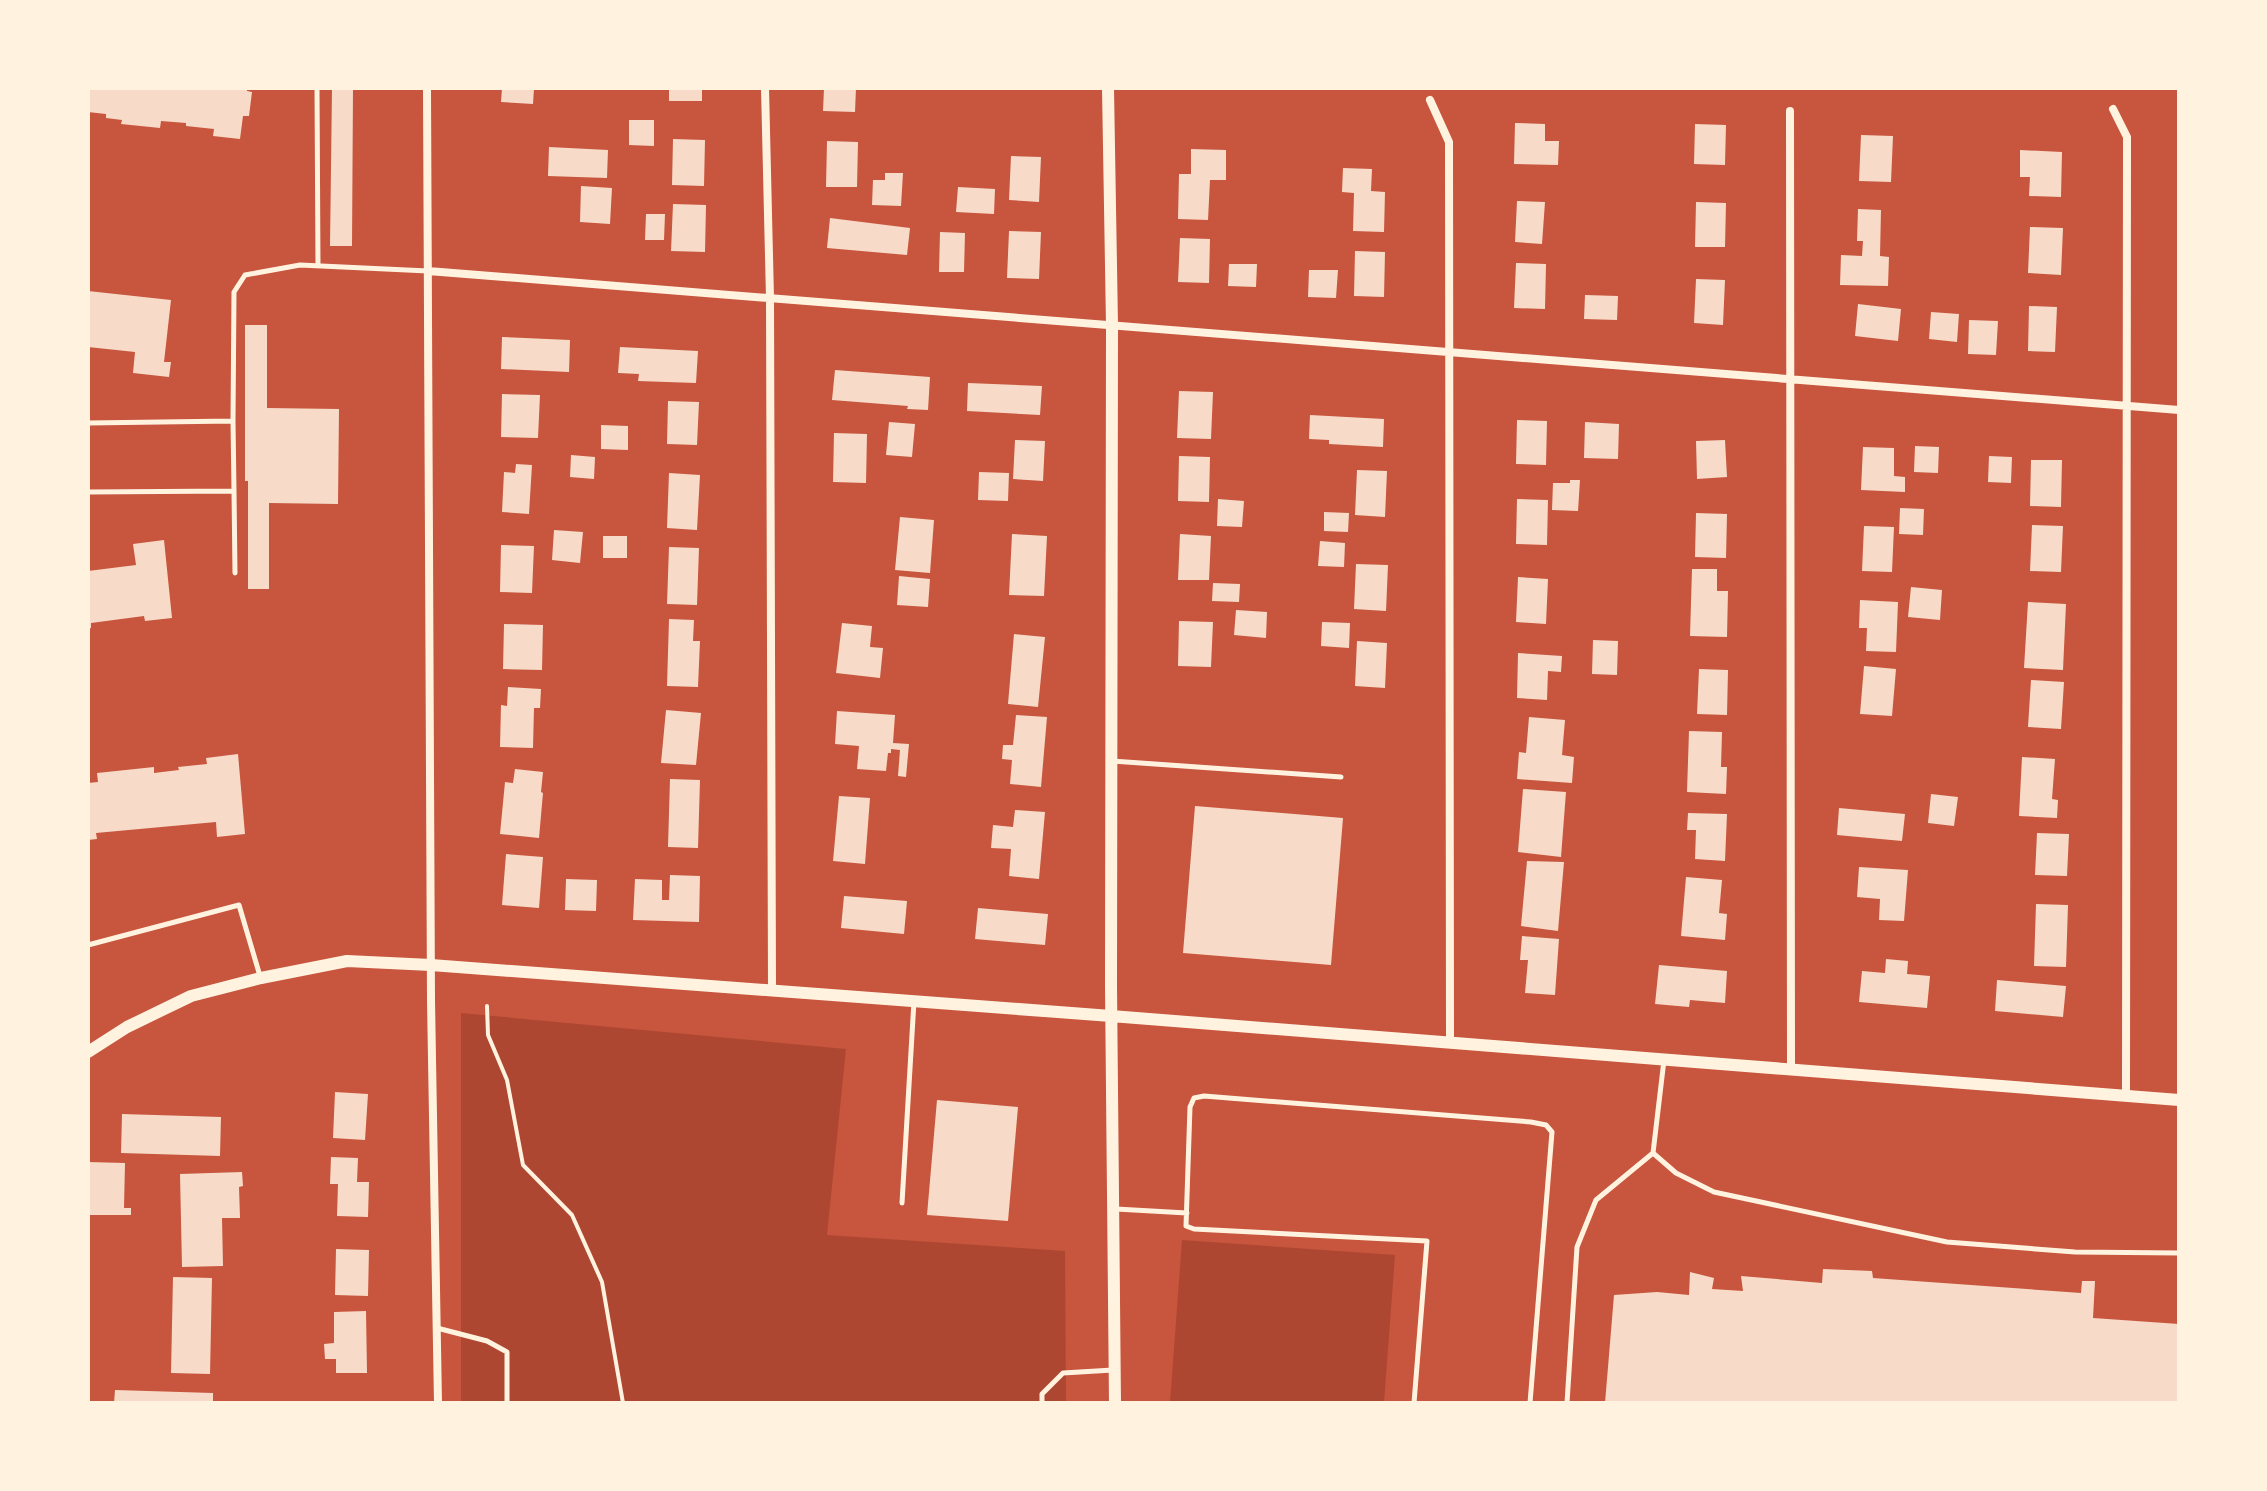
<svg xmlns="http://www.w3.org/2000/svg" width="2267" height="1491" viewBox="0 0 2267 1491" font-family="'PT Sans',sans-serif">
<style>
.green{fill:#ae4732}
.building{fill:#f7dbc8}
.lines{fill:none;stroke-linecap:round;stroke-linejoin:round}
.path{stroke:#fff3e0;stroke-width:4}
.service{stroke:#fff3e0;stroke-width:5}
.minor{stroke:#fff3e0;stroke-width:8}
.tertiary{stroke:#fff3e0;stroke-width:12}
</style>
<rect width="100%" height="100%" fill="#c8553d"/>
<!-- green -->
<path class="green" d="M461,1013L846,1049L827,1235L1065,1251L1066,1403H461Z
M1182,1240L1395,1255L1384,1403H1170Z"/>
<!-- building -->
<path class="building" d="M88,88H247V91L252,92L249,116H243L240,139L213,136L214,129L186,126V123L161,121L160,128L121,124L122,120L106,118V114L88,112Z
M332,88H353L352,246H330Z
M502,88H534L533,104L501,102Z
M669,88H702V101H669Z
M824,88H856L855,112L823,111Z
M629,120H654V146L629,145Z
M1515,123L1545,124V141H1559L1558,165L1514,164Z
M1695,124L1726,125L1725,165L1694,164Z
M1861,135L1893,136L1891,182L1859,181Z
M673,139L705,140L704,186L672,185Z
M827,141L858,142L857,187H826Z
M549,147L608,150L607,178L548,176Z
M1191,149L1226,150V180H1210L1208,220L1178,219L1179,174H1191Z
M2020,150L2062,152L2061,197L2029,196L2030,177H2020Z
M1011,156L1041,157L1039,202L1009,200Z
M1343,168L1372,169L1371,191L1385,192L1384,232L1353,231L1354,193L1342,192Z
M885,173H903L901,206L872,205L873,180H885Z
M581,186L612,188L610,224L580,222Z
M958,187L995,189L994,214L956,212Z
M1517,201L1545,202L1542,244L1515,242Z
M1696,202L1726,203L1725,247H1695Z
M673,204L706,205L705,252L671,251Z
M1858,209L1881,210L1880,256L1889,257L1888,286L1840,285L1841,255L1862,256L1863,241H1857Z
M646,214H665L664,240H645Z
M830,218L910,228L907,255L827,248Z
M2030,227L2063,228L2061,275L2028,273Z
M1009,231L1041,232L1039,279L1007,278Z
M940,232L965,233L964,272H939Z
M1180,238L1210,239L1209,283L1178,282Z
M1355,251L1385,252L1384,297L1354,296Z
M1516,263L1546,264L1545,309L1514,308Z
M1229,264H1257L1256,287L1228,286Z
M1309,270H1338L1336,298L1308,297Z
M1696,279L1725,280L1723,325L1694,323Z
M88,291L171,300L164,362H171L169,377L133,373L135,352L88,347Z
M1585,295L1618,296L1617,320L1584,319Z
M1858,304L1901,309L1898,341L1855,336Z
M2029,306L2057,307L2055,352L2028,351Z
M1931,312L1959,314L1957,342L1929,339Z
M1969,320L1998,321L1996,355L1968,354Z
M245,325H267V408L339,409L338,504L269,503V589H248V481H245Z
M502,337L570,340L569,372L501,369Z
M620,347L698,351L696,383L638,381L639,374L618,373Z
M835,370L930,377L928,410L907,409L908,406L832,400Z
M968,383L1042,386L1040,415L967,411Z
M1179,391L1213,392L1211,439L1177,438Z
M502,394L540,395L538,438L501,437Z
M668,401L699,402L697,445L667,444Z
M1310,415L1384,419L1383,447L1329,444V440L1309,439Z
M1517,420L1547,421L1546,465L1516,464Z
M889,422L915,424L912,457L886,455Z
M1585,422L1619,424L1618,459L1584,458Z
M601,425L628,426V450L601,449Z
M834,433L867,434L866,483L833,482Z
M1015,440L1045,441L1043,481L1013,479Z
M1725,440L1727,477L1697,479L1696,441Z
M1915,446L1939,447L1938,473L1914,472Z
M1863,447L1894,448V476L1905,477V492L1861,490Z
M571,455L595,457L594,479L570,477Z
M1179,456L1210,457L1209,502L1178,501Z
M1989,456L2012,457L2011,483L1988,482Z
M2031,460H2062L2061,507L2030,506Z
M516,464L532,465L529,514L502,512L504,472L515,473Z
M1357,470L1387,471L1385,517L1355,515Z
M979,472L1009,473L1008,501L978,500Z
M669,473L700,475L697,530L667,528Z
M1570,480H1580L1578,511L1552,510L1553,483H1570Z
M1218,499L1244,501L1242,527L1217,526Z
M1517,499L1548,500L1547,545L1516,544Z
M1900,508L1924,509L1923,535L1899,534Z
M1324,512L1349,513L1348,532L1324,531Z
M1696,513L1727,514L1726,558L1695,557Z
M900,517L934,520L930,573L895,570Z
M2032,525L2063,526L2061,572L2030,571Z
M1864,526L1894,527L1892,572L1862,571Z
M554,530L583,532L580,563L552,560Z
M1012,534L1047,536L1044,596L1009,595Z
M1180,534L1211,536L1209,580H1178Z
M603,536H627V558H603Z
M164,540L172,618L145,621L144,616L91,623V628L88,629V571L136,565L133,544Z
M1320,541L1345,543L1344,567L1318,566Z
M501,545L534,546L532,593L500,592Z
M669,547L699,548L697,605L667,604Z
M1356,564L1388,565L1386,611L1354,609Z
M1692,569H1717V591H1728L1727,637L1690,636Z
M899,576L930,579L928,607L897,605Z
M1518,577L1548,579L1546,624L1516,622Z
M1213,583L1240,584L1239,602L1212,601Z
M1911,587L1942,590L1940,620L1908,617Z
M1860,600L1898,602L1896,652L1866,651L1867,628H1859Z
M2028,602L2066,604L2063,670L2024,668Z
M1236,610L1267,612L1266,638L1234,635Z
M669,619L694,620L693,641H700L698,687L667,686Z
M1179,621L1213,622L1211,667L1178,666Z
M1322,622L1350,623L1349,648L1321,646Z
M842,623L872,626L870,647L883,648L880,678L836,673Z
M504,624L543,625L542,670L503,669Z
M1014,634L1045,637L1038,707L1008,704Z
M1593,640L1618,641L1617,675L1592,674Z
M1357,641L1387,643L1385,688L1355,686Z
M1518,653L1562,656L1561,672L1548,671L1547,700L1517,698Z
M1864,666L1896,669L1892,716L1860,714Z
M1699,669L1728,670L1727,715L1697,714Z
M2031,680L2064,682L2061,729L2028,727Z
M508,687L541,689L540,708H534L533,748L500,747L501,705L507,706Z
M666,710L701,713L696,765L661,763Z
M837,711L895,715L893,743L909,744L906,777L898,776L900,750L891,749V753H888L886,771L857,769L859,746L835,744Z
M1016,715L1047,717L1041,787L1010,784L1012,760L1002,759L1003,745H1013Z
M1529,717L1565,720L1562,755L1574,757L1572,783L1517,779L1519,752L1526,753Z
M1689,731L1722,732L1721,767H1727L1726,794L1687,792Z
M238,754L245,834L217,837L216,822L96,833L97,839L88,840V783L98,782L97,773L154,767V773L179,770L178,767L207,764L206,758Z
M2022,757L2055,759L2052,799L2058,800L2057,818L2019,816Z
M515,769L543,772L541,792L543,793L539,838L500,834L505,782L513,783Z
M670,779L700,780L698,848L668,847Z
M1523,789L1566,792L1561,857L1518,852Z
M1931,794L1958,797L1954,826L1928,823Z
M839,796L870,798L865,864L833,861Z
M1195,806L1343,818L1331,965L1183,953Z
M1839,808L1905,814L1902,841L1837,835Z
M1015,810L1045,812L1039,879L1009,876L1011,849L991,848L993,825L1013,827Z
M1688,813L1727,814L1725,861L1695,859L1696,830H1687Z
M2037,833L2069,834L2067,876L2035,875Z
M506,854L543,857L539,908L502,905Z
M1527,861L1564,862L1558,931L1521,926Z
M1859,867L1908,870L1904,921L1879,920L1880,899L1857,897Z
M670,875L700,876L699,922L633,920L635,879L662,880V900H669Z
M1686,877L1722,880L1719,913L1727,914L1725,940L1681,936Z
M566,879L597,880L596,911L565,910Z
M844,896L907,901L904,934L841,928Z
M2036,904L2068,905L2066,967L2034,966Z
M978,908L1048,914L1045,945L975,939Z
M1522,936L1559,939L1555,995L1525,993L1528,960H1520Z
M1886,959L1908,961L1907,974L1930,976L1927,1008L1859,1002L1862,971L1885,973Z
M1659,965L1727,971L1725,1003L1690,1000L1689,1007L1655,1004Z
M1997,980L2066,986L2063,1017L1995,1011Z
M335,1092L368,1094L365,1140L333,1138Z
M937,1100L1018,1107L1008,1221L927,1215Z
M122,1114L221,1117L220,1156L121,1153Z
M331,1157L358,1158L357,1182H369L368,1217L337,1216L338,1184H330Z
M88,1162L125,1163L124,1208H131V1215H88Z
M242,1172L243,1186L239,1187L240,1218H222L223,1266L182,1267L180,1174Z
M336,1249L369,1250L368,1296L335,1295Z
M1823,1269L1872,1271L1873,1278L2081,1293L2082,1281H2095L2093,1318L2179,1324V1403H1605L1614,1295L1657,1292L1689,1295L1690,1272L1714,1278L1712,1289L1743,1291L1741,1276L1822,1283Z
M173,1277L212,1278L210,1374L171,1373Z
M366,1311L367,1373H336V1359H325L324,1344L334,1343V1312Z
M115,1390L213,1393V1403H114Z"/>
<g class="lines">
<!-- path -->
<path class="path" d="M487,1006L488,1035L507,1080L523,1165L572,1215L602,1282L623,1403"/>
<!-- service -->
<path class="service" d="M317,88L318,266
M233,421L234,292L245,275L300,265L428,271
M88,423L233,421L234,491L88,492
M234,491L235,573
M1112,761L1341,777
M88,945L239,905L260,976
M1653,1153L1676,1173L1714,1192L1947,1242L2075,1252L2179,1253
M902,1203L914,1001
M1116,1209L1187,1213
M437,1328L487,1341L507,1352V1403
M1042,1403V1394L1063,1373L1113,1370
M1414,1403L1427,1241L1194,1229L1186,1226L1190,1107L1194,1098L1204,1096L1531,1122L1546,1125L1552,1132L1530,1403
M1567,1403L1577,1247L1596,1200L1653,1153L1664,1060"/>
<!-- minor -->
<path class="minor" d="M427,88L431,1001L438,1403
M765,88L770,298L772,990
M1430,100L1449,142L1450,1042
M2113,109L2127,137L2126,1095
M1790,111L1791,1069
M428,271L2179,410"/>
<!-- tertiary -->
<path class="tertiary" d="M1108,88L1112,325L1111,986L1115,1403
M88,1052L127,1027L191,996L261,978L347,961L431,965L1111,1016L2179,1100"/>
</g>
<!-- border -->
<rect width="2267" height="1491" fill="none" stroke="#fff3e0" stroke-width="180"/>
</svg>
